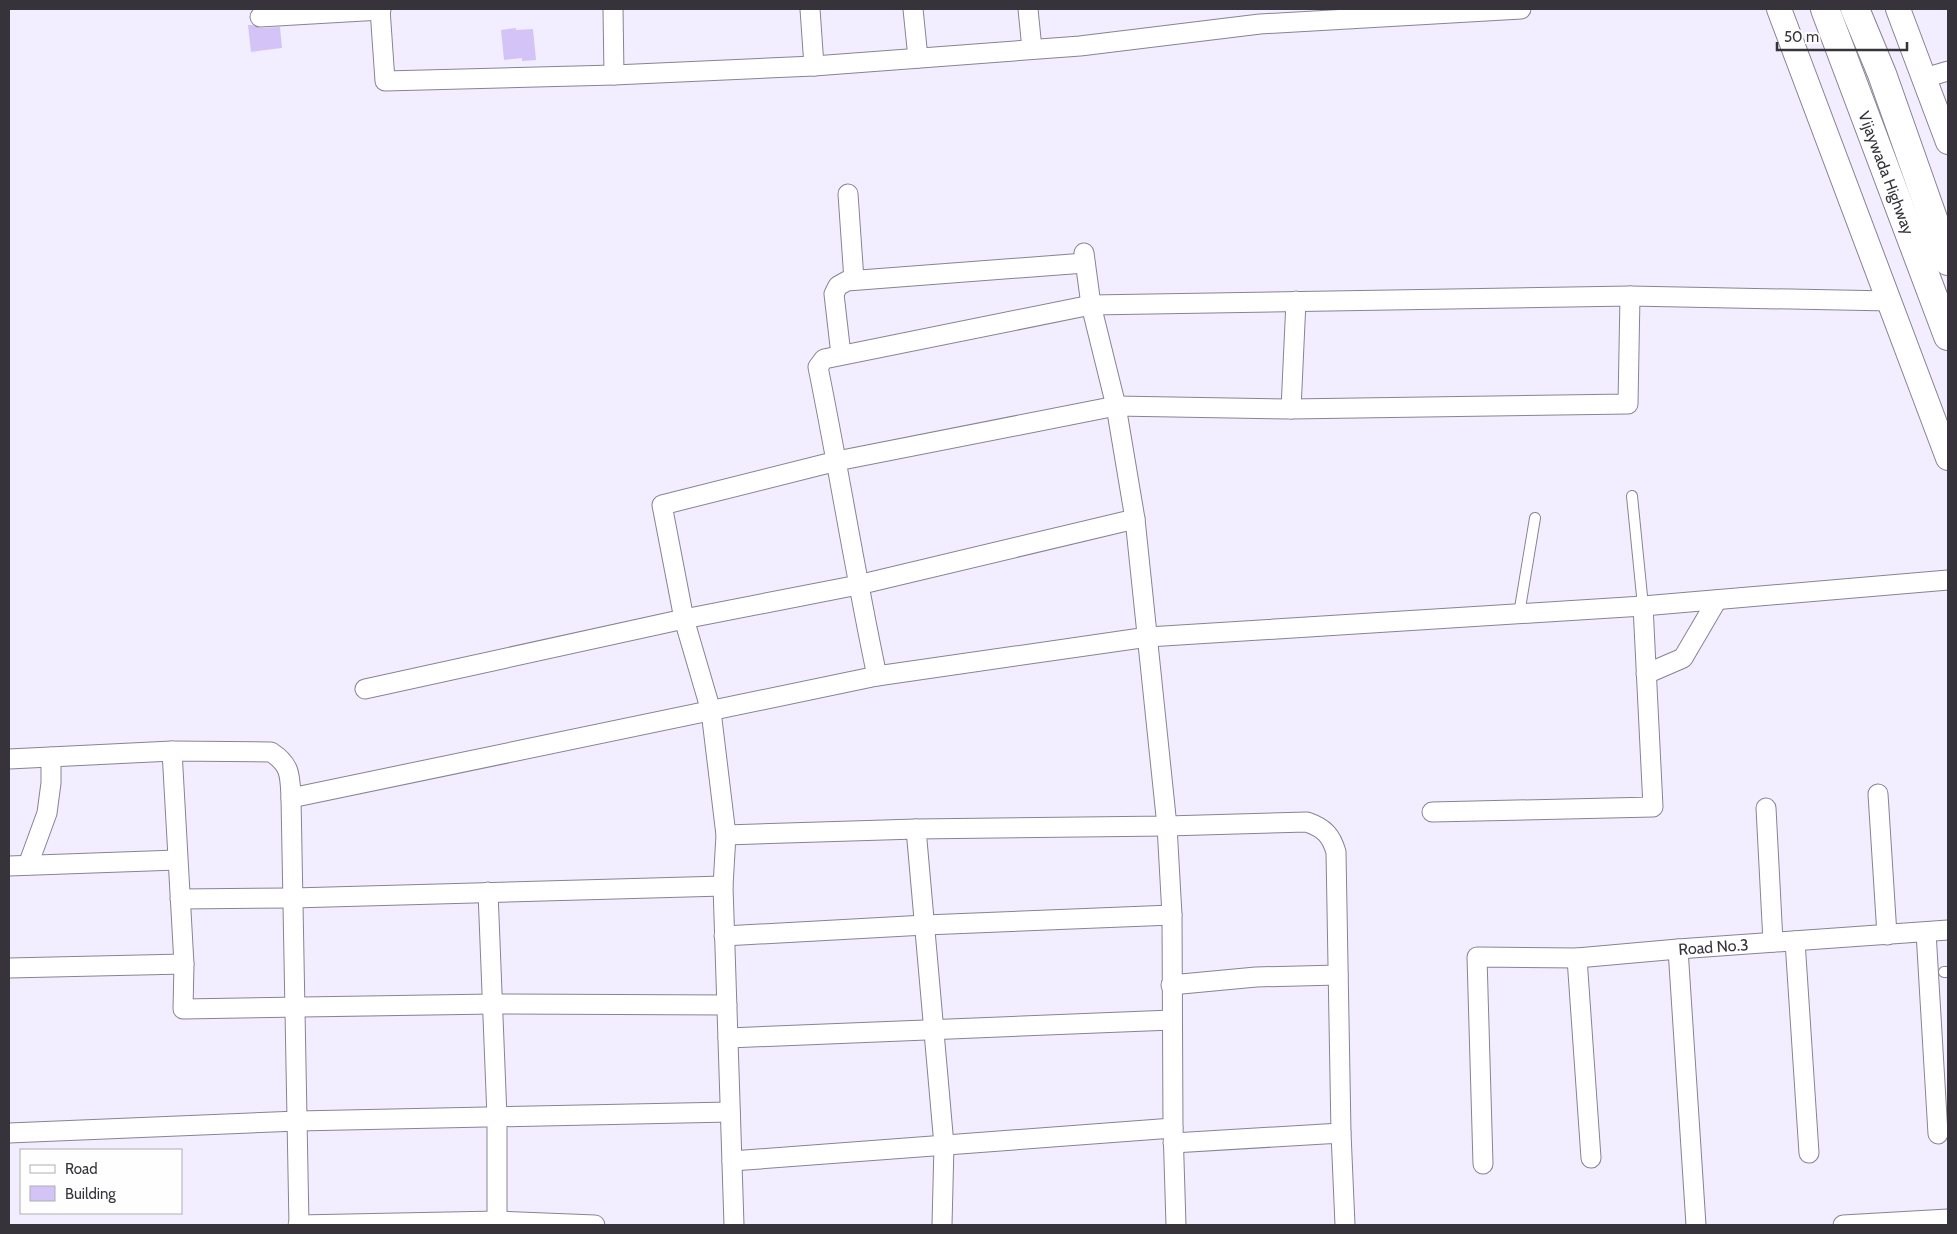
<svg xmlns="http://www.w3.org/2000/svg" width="1957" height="1234" viewBox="0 0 1957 1234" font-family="Cabin,sans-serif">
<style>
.building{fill:#d4c3f6}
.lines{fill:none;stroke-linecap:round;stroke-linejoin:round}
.service-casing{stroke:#888392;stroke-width:12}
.minor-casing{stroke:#888392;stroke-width:21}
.tertiary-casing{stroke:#888392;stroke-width:26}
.trunk-casing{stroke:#888392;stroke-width:30}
.service{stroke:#fff;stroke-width:10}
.minor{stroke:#fff;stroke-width:19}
.tertiary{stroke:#fff;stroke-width:24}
.trunk{stroke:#fff;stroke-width:28}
.labels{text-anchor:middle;stroke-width:4;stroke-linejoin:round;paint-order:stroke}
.street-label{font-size:16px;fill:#36343a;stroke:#fefefe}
</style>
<rect width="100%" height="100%" fill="#f3eeff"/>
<!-- building -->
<path class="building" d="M248,25H252L260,28L280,27L282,48L251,52Z
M516,28V30L533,29L536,60L522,61V58L504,60L501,30Z"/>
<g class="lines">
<defs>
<path id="service" d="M1632,496L1643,606
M1519,614L1535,518
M1944,972H1948"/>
<g id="minor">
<path d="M380,9L385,81L614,75L814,66L1080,46L1260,24L1521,9"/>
<path d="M613,9L614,75"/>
<path d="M810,9L814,66"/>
<path d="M913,9L918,58"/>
<path d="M1028,9L1032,49"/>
<path d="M260,17L381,10"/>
<path d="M1924,78L1948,71"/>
<path d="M848,194L854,280"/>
<path d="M841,355L834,294L838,286L847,281L1085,263"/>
<path d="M1291,409L1296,301"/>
<path d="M1646,674L1683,658L1717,600"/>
<path d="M877,676C855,573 839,470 818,367L824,359L1091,305L1630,296L1890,301"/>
<path d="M365,689L684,619L858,585L1135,519"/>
<path d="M172,751L184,964L183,1009L493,1004L727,1005"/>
<path d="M9,759L172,751L271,752C291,765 290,776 291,798L299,1225"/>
<path d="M1878,794L1887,935"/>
<path d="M291,798L877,676L1148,637L1643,606L1948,580"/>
<path d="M1766,808L1773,942"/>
<path d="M1432,812L1653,807L1643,606"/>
<path d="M726,835L916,829"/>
<path d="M28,865L47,813L51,783V757"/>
<path d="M9,866L177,860"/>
<path d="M488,892L497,1117V1225"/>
<path d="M180,899L293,898L723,886"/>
<path d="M1926,932L1938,1134"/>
<path d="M724,936L925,925L1172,915"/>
<path d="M1795,941L1809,1153"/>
<path d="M1678,949L1696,1225"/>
<path d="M1577,958L1591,1158"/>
<path d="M9,968L184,964"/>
<path d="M1171,985L1256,977L1338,975"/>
<path d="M728,1038L1172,1020"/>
<path d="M1173,1128L1172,915L1167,826L1307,822C1324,828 1331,835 1336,852L1341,1133"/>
<path d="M9,1133L298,1121L730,1112"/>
<path d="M1173,1143L1341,1133L1345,1225"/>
<path d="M732,1161L1173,1128L1176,1225"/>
<path id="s1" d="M1483,1164L1477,957L1577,958L1678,949L1948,930"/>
<path d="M298,1225L498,1221L595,1225"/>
<path d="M734,1225L723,886L726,835L711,711L684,619L662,505L837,461L1116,406L1291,409L1628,404L1630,296"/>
<path d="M942,1225L944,1145L916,829L1167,826L1135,519L1116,406L1091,305L1084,253"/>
<path d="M1843,1225L1948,1219"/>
</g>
<path id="tertiary" d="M1779,9L1948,458
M1898,9L1948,142"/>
<g id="trunk">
<path id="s2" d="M1825,9L1948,336"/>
<path d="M1855,9L1882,74L1948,261"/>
</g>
</defs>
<!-- service casing -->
<use href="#service" class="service-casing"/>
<!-- minor casing -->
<use href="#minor" class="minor-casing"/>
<!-- tertiary casing -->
<use href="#tertiary" class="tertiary-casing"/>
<!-- trunk casing -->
<use href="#trunk" class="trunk-casing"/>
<!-- service -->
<use href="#service" class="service"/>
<!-- minor -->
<use href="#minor" class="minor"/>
<!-- tertiary -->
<use href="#tertiary" class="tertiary"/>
<!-- trunk -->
<use href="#trunk" class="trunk"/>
</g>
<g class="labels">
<!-- street labels -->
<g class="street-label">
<text dy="6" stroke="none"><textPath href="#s2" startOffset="175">Vijaywada Highway</textPath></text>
<text dy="6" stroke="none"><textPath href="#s1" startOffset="444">Road No.3</textPath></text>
</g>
</g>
<!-- border -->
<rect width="1957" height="1234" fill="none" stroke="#36343a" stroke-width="20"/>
<!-- legend -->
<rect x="20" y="1149" width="162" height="65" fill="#fefefe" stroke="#aeadb0"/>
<rect x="30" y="1165" width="25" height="8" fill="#ffffff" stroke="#aeadb0"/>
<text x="65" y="1174" font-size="15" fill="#36343a">Road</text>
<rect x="30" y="1186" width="25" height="15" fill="#d4c3f6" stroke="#aeadb0"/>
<text x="65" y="1199" font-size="15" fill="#36343a">Building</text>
<!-- scale -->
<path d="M1777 42v8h130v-8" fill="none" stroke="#36343a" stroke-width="2.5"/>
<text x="1784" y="42" font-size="15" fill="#36343a" stroke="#fefefe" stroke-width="4" paint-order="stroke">50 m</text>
</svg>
